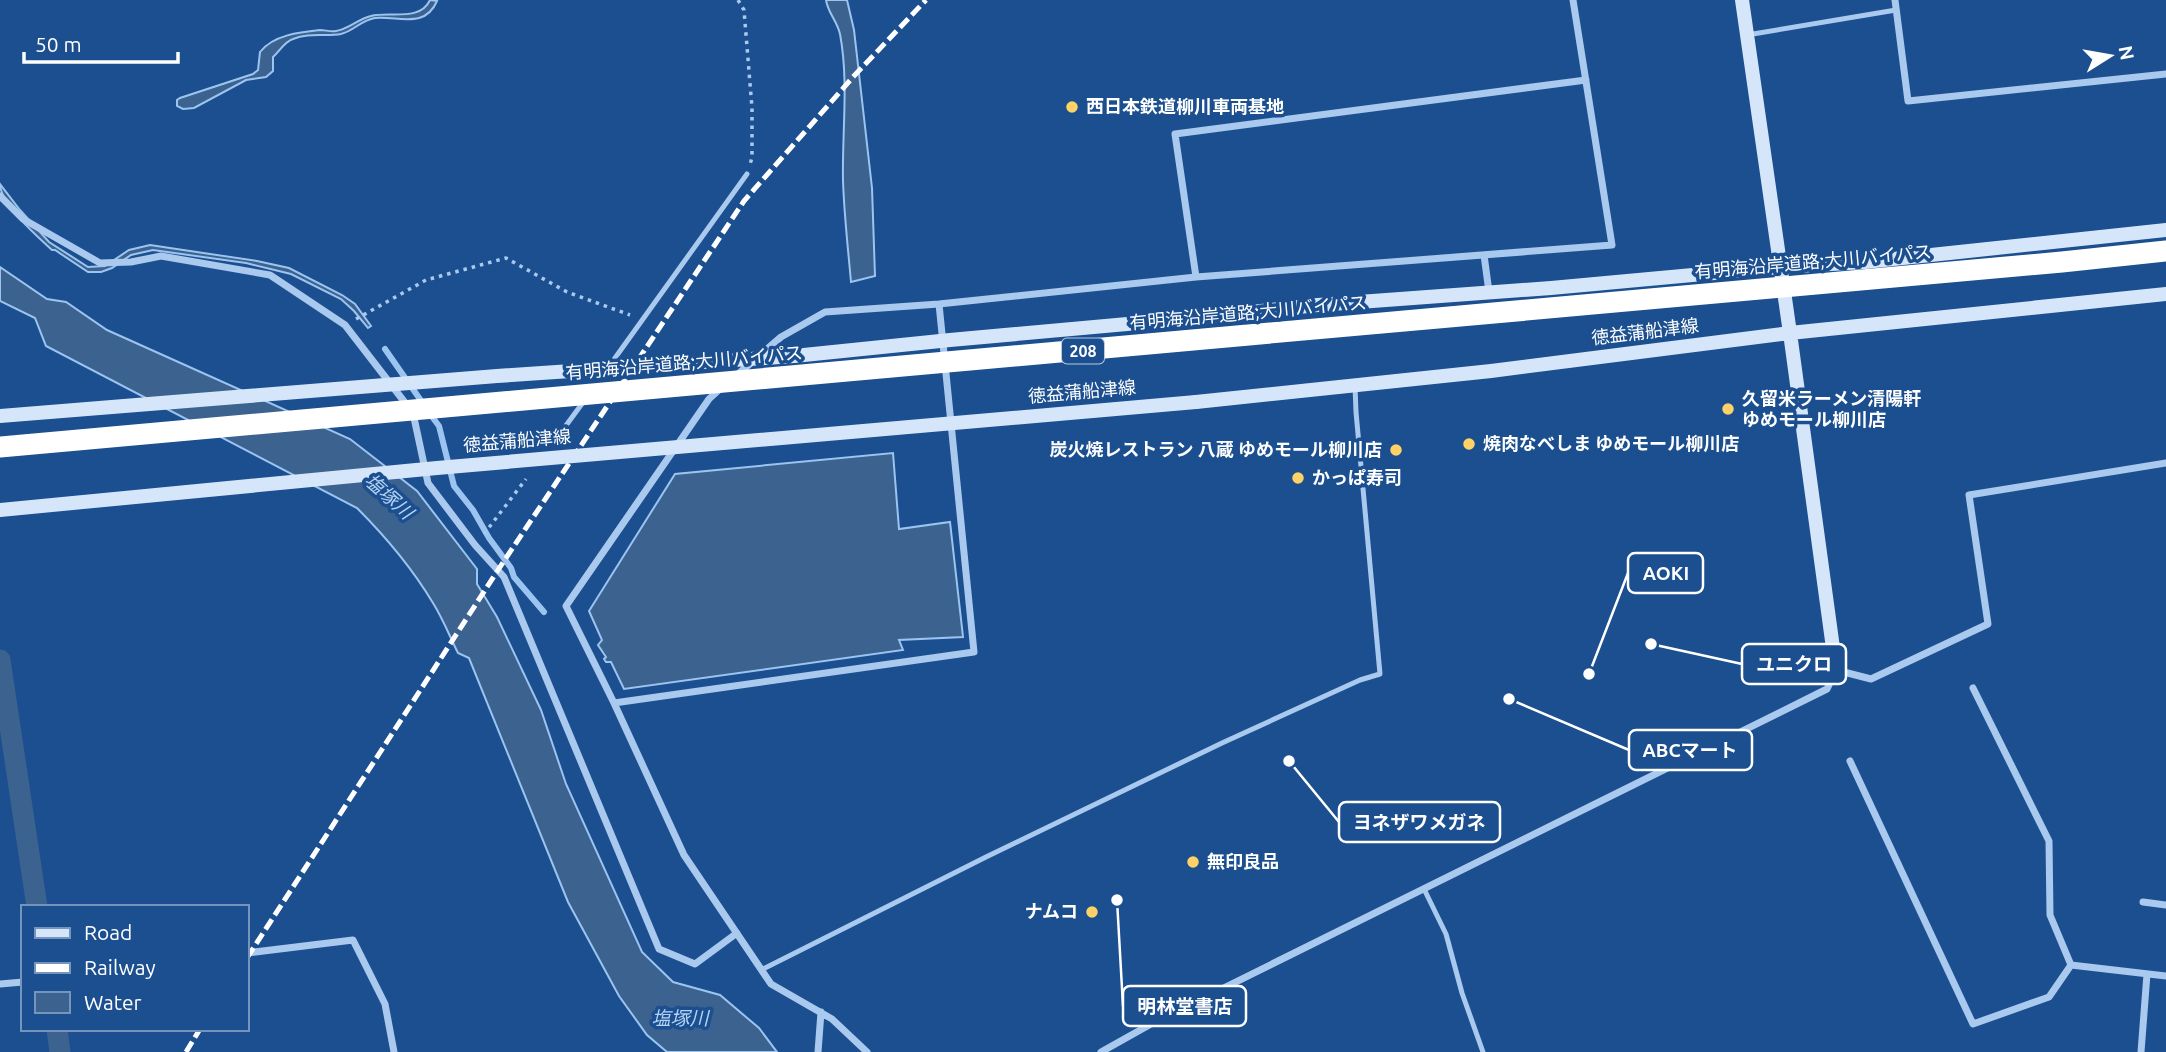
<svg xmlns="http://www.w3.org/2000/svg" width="2166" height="1052" viewBox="0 0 2166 1052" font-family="Ubuntu,'Noto Sans JP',sans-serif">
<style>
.water{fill:#3c6290;stroke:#9cc4f0;stroke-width:2}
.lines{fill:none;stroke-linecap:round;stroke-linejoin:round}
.stream{stroke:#9cc4f0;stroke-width:6}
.canal{stroke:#3c6290;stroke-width:21}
.path{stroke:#a9c9ee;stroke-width:3.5;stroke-dasharray:3.5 5;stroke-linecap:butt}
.lane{stroke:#a9c9ee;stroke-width:5}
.street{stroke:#a9c9ee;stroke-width:7}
.secondary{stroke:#d6e6fa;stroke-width:14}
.rail{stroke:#fff;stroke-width:5;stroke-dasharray:12 5;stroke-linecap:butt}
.secondary-bridge{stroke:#d6e6fa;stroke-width:14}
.highway-bridge{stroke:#fff;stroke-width:21}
.poi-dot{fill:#ffd166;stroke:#1b4f8f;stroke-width:2.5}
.labels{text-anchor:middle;stroke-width:7;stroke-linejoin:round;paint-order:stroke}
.shield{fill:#1b4f8f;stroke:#bbcadd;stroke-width:2}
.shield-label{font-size:16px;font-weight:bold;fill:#fff}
.poi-label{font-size:18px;font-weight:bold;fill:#fff;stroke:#1b4f8f;text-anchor:start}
.street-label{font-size:18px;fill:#fff;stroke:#1b4f8f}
.water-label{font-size:19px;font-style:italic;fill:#b5d3f5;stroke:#1b4f8f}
.leader{fill:none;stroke:#fff;stroke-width:2.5}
.callout-dot{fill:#fff;stroke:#1b4f8f;stroke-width:2.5}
.callout{fill:#1b4f8f;stroke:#fff;stroke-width:2.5}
.callout-label{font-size:19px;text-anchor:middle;font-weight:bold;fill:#fff}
</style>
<rect width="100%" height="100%" fill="#1b4f8f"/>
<!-- water -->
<path class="water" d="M430,0L437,1C425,29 399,16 375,18C361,20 354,31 341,34C326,37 309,32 293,39C284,42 280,51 273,57V71L266,77L246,80L194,108L183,109L177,106V100L180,98L253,74L258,70L260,52C273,35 300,32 320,30C325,30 331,32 336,31C349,29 358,19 371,16C389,11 420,22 430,0Z
M826,0H847L854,30L872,188L875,276L851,282C848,248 844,214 843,180C842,131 849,82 840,34C837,21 828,13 826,0Z
M0,184L20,210L49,242L88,267L105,266L129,250L150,245L257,261L289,268L342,295L355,304L371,326L368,328L354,311L341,299L291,274L246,263L153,250L131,255L112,268L101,272H88L55,250H52C37,236 0,204 0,184Z
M0,267L47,299L66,302L107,330L350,439L417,491L477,569V584L497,617L541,710L566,784L642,952L673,982L720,995L759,1028L777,1052H667L647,1035L619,996L568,902L469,658L458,653C450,637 443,619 433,603C412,568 386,537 357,508L46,346L35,318L0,301Z
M893,453L899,529L950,522L963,637L899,640L903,650L624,689L611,662H606L604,659L606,657L598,645L602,640L589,611L675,474Z"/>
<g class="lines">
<!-- stream -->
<path class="stream" d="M385,349L424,405
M430,414L439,426L454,486L473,510L489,538L511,568L514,577L544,612"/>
<!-- canal -->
<path class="canal" d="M0,660L37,907
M57,1029L60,1052"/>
<!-- path -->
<path class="path" d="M738,0L744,10L752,108V158L750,164
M356,319L426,280L506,258L567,292L630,315
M484,534L526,479"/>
<!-- lane -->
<path class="lane" d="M1747,35L1896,10
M610,365L747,174
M559,435L584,401
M1424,889L1446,934L1462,993L1483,1052
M761,970L986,857L1222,743L1360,680L1380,674L1356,412L1355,386"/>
<!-- street -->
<path class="street" d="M1895,0L1908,101L2166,74
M0,196L23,219L100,263L131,262L161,256L270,275L345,325L413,413L428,483L475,545L504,577L659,949L695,964L737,933
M1484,255L1489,292
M1196,277L1175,134L1586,80
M737,375L781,337L825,312L939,304L1196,277L1612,245L1573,0
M722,387L709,399L566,606L614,703L684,855L771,984L832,1019L867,1052
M1973,688L2049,841L2050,915L2071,965L2166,976
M614,703L974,652L939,304
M1850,761L1973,1024L2049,997L2071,965
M2143,902L2166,905
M247,953L353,940L385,1004L394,1052
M0,984L23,982
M818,1052L821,1012
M1101,1052L1151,1024L1827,689L1836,670L1871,679L1988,624L1969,495L2166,463
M2141,1052L2147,974"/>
<!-- secondary -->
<path class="secondary" d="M1742,0L1790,333L1836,670
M1194,318L1318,305L1551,288L1780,267L1865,262L2166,230
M1196,402L1491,371L1790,333L2166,294"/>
<!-- rail -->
<path class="rail" d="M247,958L498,570L744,201L853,77L926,0
M186,1052L200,1029"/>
<!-- secondary-bridge -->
<path class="secondary-bridge" d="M0,416L497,376L794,356L950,340L1194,318
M0,510L437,468L1196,402"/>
<!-- highway-bridge -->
<path class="highway-bridge" d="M0,447L2062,262L2166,251"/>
</g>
<!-- markers -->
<g class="poi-dot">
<circle cx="1072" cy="107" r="7"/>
<circle cx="1728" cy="409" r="7"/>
<circle cx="1469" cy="444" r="7"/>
<circle cx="1396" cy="450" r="7"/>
<circle cx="1298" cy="478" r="7"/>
<circle cx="1193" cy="862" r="7"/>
<circle cx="1092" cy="912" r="7"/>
</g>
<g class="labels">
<!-- shield labels -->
<rect class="shield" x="1062" y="338.5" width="42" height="25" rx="5"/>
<g class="shield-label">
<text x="1083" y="357">208</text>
</g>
<!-- poi labels -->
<g class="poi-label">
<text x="1086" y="113">西日本鉄道柳川車両基地</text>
<text x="1742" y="405">久留米ラーメン清陽軒<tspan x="1742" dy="21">ゆめモール柳川店</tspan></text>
<text x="1483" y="450">焼肉なべしま ゆめモール柳川店</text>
<text x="1382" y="456" text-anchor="end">炭火焼レストラン 八蔵 ゆめモール柳川店</text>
<text x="1312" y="484">かっぱ寿司</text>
<text x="1207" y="868">無印良品</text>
<text x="1078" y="918" text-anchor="end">ナムコ</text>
</g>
<!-- street labels -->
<g class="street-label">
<text transform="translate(1813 262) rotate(-5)" y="6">有明海沿岸道路;大川バイパス</text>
<text transform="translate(1248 313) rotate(-5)" y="6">有明海沿岸道路;大川バイパス</text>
<text transform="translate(1645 332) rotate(-7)" y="6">徳益蒲船津線</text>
<text transform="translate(684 363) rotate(-5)" y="6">有明海沿岸道路;大川バイパス</text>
<text transform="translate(1082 392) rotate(-5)" y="6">徳益蒲船津線</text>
<text transform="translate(517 441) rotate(-5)" y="6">徳益蒲船津線</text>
</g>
<!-- water labels -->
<g class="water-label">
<text transform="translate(389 496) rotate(42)" y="7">塩塚川</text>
<text x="680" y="1025">塩塚川</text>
</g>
</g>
<!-- callouts -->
<path class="leader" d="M1589 674L1628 573M1651 644L1742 664M1509 699L1629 750M1289 761L1339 822M1117 900L1123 1006"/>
<g class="callout-dot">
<circle cx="1589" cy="674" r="7"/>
<circle cx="1651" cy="644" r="7"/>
<circle cx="1509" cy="699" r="7"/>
<circle cx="1289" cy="761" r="7"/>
<circle cx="1117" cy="900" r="7"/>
</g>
<g class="callout">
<rect x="1628" y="553" width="75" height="40" rx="7"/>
<rect x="1742" y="644" width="104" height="40" rx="7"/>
<rect x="1629" y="730" width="123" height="40" rx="7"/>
<rect x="1339" y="802" width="161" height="40" rx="7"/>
<rect x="1123" y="986" width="123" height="40" rx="7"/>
</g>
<g class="callout-label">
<text x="1666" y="580">AOKI</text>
<text x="1794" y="671">ユニクロ</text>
<text x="1690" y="757">ABCマート</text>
<text x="1419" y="829">ヨネザワメガネ</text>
<text x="1185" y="1013">明林堂書店</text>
</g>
<!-- legend -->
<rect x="21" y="905" width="228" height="126" fill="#1b4f8f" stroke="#7695bc" stroke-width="2"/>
<rect x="35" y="928" width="35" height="10" fill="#d6e6fa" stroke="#7695bc" stroke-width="2"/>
<text x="84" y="940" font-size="21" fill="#ffffff">Road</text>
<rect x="35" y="963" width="35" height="10" fill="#ffffff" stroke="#7695bc" stroke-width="2"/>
<text x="84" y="975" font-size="21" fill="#ffffff">Railway</text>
<rect x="35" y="992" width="35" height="21" fill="#3c6290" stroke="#7695bc" stroke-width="2"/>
<text x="84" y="1010" font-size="21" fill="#ffffff">Water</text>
<!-- north arrow -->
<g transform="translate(2110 56) rotate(79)" stroke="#1b4f8f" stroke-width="5" paint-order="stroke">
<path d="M0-5L12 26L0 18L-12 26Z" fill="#ffffff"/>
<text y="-10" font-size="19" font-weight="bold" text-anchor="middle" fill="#ffffff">N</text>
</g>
<!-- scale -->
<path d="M24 52v10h154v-10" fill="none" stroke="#ffffff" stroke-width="3.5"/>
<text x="35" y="52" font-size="21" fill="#ffffff" stroke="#1b4f8f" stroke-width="5" paint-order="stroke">50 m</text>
</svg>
